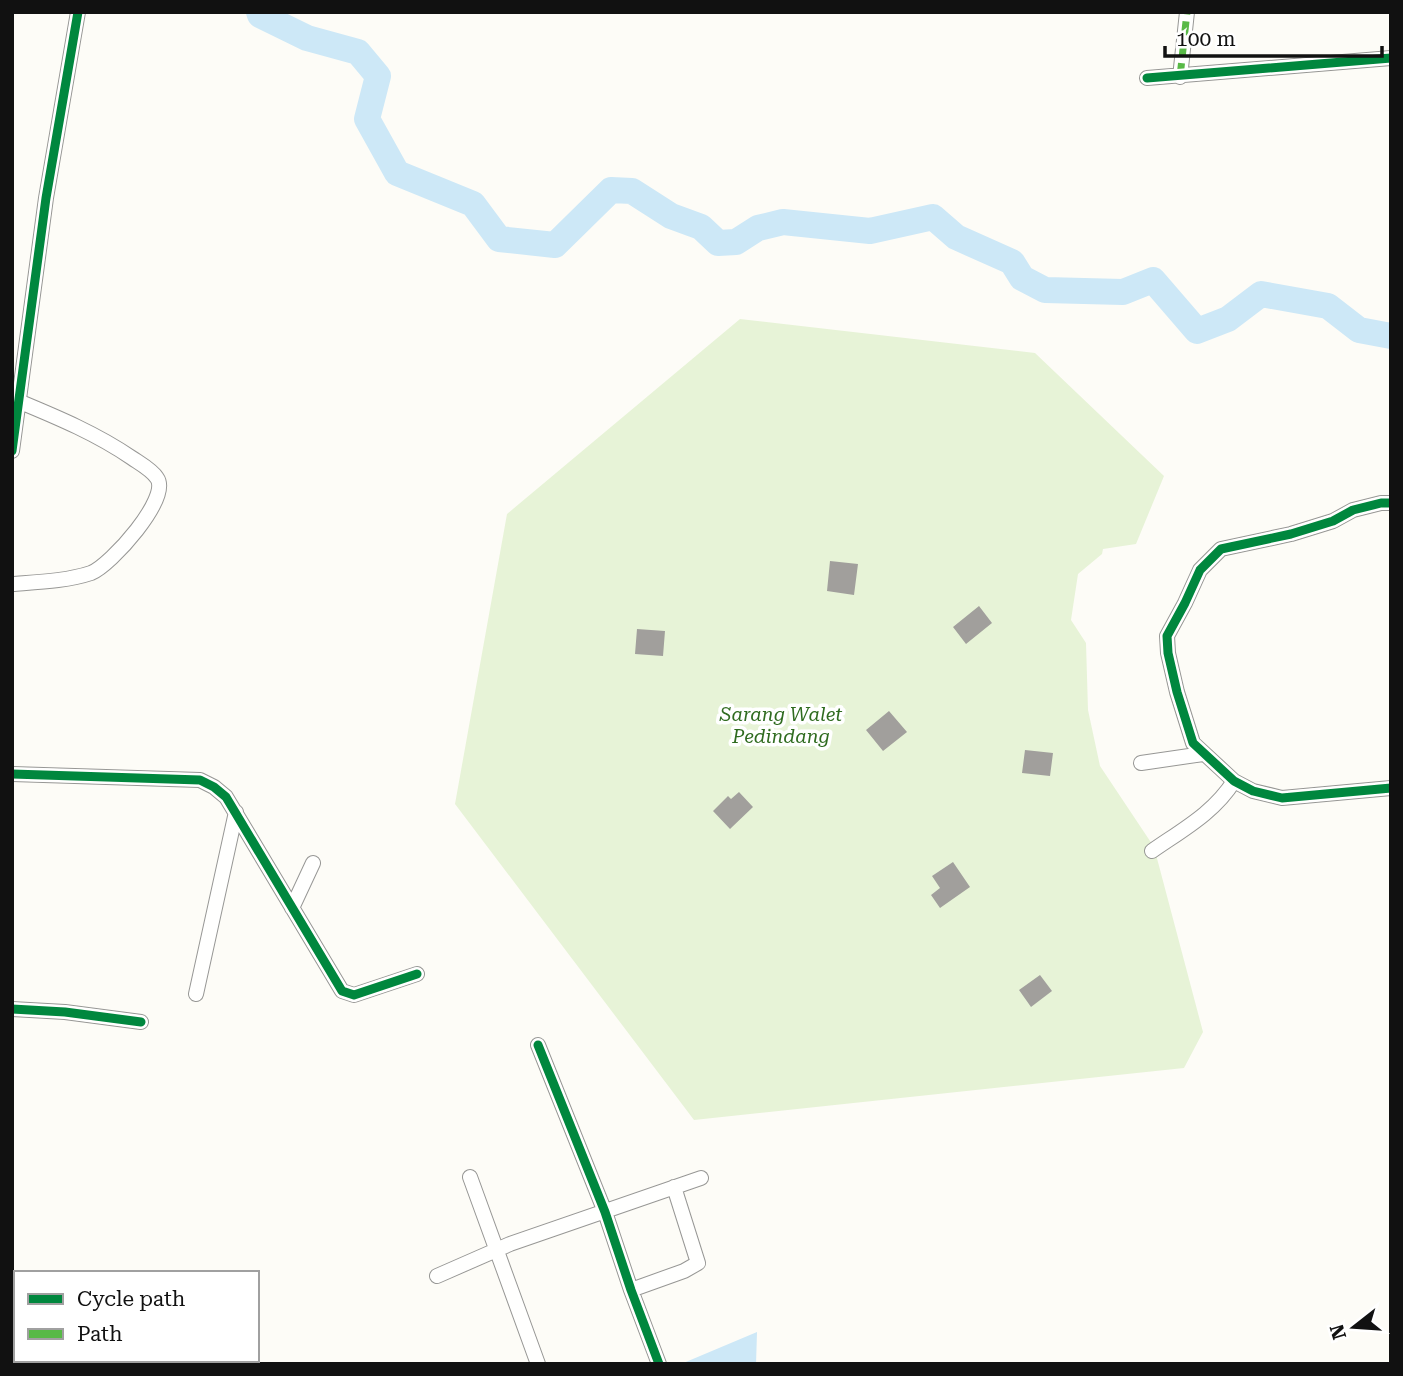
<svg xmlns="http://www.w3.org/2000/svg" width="1403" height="1376" viewBox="0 0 1403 1376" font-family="'Roboto Serif',serif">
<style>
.green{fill:#e7f3d7}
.water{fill:#cde8f7}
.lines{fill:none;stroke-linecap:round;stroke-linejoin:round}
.river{stroke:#cde8f7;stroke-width:26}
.building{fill:#a19f9c}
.street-casing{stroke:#979795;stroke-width:16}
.street{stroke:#fffffe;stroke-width:14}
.quiet{stroke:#58b947;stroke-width:7;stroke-dasharray:14 7;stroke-linecap:butt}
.cycleway-casing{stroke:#fff;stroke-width:13}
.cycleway{stroke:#00873e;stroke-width:9}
.labels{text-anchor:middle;stroke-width:7;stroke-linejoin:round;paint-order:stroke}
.park-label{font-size:19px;font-style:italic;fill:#2f6b1f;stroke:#fff}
</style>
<rect width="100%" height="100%" fill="#fdfcf7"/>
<!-- green -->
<path class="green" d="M740,319L1035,353L1164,476L1136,544L1103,549L1102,554L1078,574L1071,620L1086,643L1088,710L1100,766L1154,847L1203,1032L1184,1068L694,1120L455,804L507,514Z"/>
<!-- water -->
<path class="water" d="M757,1332L756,1364H681Z"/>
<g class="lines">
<!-- river -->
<path class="river" d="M259,12L260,15L307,38L358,52L378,76L367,119L397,173L473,204L499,239L555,245L611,190L632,191L671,216L701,227L718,243L736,242L758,228L783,222L870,231L933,217L956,237L1012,262L1022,278L1045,290L1123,292L1153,280L1197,331L1228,319L1261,294L1328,306L1359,330L1391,336"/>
</g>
<!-- building -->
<path class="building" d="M830,561L858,564L854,595L827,591Z
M979,606L992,623L966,644L953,627Z
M637,629L665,631L663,656L635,654Z
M889,711L907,732L883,751L866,730Z
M1025,750L1053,753L1050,776L1022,773Z
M739,792L753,807L730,829L713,811L728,796L731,799Z
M953,862L970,887L940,908L931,895L940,888L932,876Z
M1040,975L1052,991L1031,1007L1019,990Z"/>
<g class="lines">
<defs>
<path id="street" d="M1180,77L1187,12
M1147,78L1391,58
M12,451L46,198L78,12
M1391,503H1381L1353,510L1333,521L1291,534L1221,549L1200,570L1185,603L1167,636L1168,653L1177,692L1193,743L1234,781L1253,791L1282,798L1391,788
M12,584C38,582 67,581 91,573C111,565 171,498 157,478C152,470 141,464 132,458C97,434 59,418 18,401
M1141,763L1203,754
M12,774L200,780L214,787L226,797L342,991L354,995L417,974
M1152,851C1182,830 1214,813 1234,781
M292,908L313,863
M196,994L236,812
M12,1009L65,1012L141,1022
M538,1045L605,1212L631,1290L659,1364
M470,1177L538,1364
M437,1276L510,1244L701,1178
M631,1290L684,1271L698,1263L674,1187"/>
</defs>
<!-- street casing -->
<use href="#street" class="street-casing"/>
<!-- street -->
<use href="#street" class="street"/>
<!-- quiet -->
<path class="quiet" d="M1180,77L1187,12"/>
<defs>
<path id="cycleway" d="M1147,78L1391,58
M12,451L46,198L78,12
M1391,503H1381L1353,510L1333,521L1291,534L1221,549L1200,570L1185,603L1167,636L1168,653L1177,692L1193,743L1234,781L1253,791L1282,798L1391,788
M12,774L200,780L214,787L226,797L342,991L354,995L417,974
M12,1009L65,1012L141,1022
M538,1045L605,1212L631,1290L659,1364"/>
</defs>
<!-- cycleway casing -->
<use href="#cycleway" class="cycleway-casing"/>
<!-- cycleway -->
<use href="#cycleway" class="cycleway"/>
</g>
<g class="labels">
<!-- park labels -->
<g class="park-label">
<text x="781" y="721">Sarang Walet<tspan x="781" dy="22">Pedindang</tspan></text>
</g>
</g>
<!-- border -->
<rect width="1403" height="1376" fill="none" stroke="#111111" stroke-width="28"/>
<!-- legend -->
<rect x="14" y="1271" width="245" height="91" fill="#ffffff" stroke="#a0a0a0" stroke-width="2"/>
<rect x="28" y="1294" width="35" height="10" fill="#00873e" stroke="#a0a0a0" stroke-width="2"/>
<text x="77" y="1306" font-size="21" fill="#111111">Cycle path</text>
<rect x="28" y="1329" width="35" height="10" fill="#58b947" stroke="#a0a0a0" stroke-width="2"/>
<text x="77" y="1341" font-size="21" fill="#111111">Path</text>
<!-- north arrow -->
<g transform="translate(1354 1327) rotate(253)" stroke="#ffffff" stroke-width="5" paint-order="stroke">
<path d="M0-5L12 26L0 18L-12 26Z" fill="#111111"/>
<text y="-10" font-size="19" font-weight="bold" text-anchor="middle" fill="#111111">N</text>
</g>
<!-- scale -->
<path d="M1165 46v10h217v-10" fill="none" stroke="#111111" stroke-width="3.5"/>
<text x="1176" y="46" font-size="21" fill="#111111" stroke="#ffffff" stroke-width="5" paint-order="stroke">100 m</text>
</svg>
